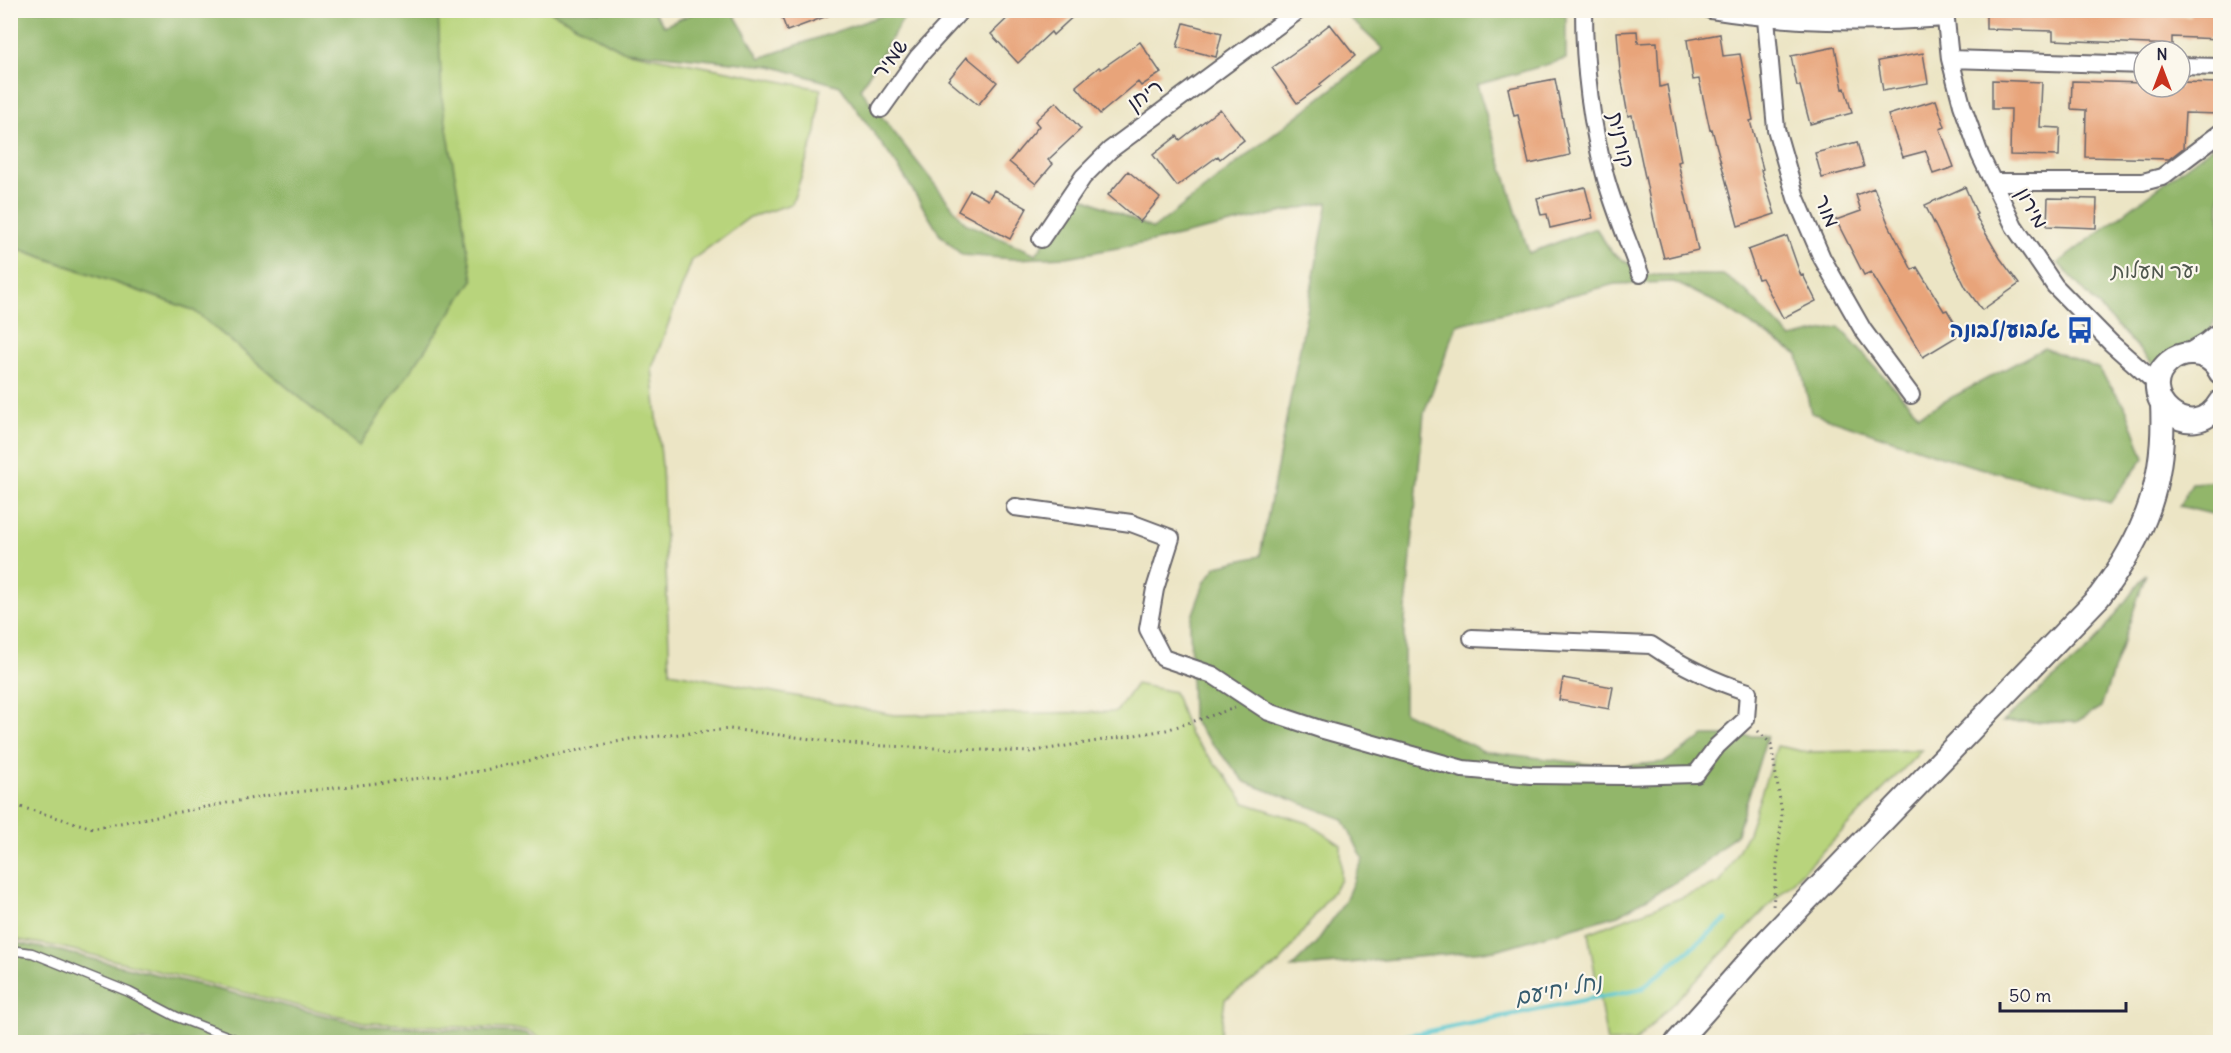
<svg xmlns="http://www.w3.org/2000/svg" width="2231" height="1053" viewBox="0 0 2231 1053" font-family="Delius,'Playpen Sans Hebrew',sans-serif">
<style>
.green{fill:#b8d47b;stroke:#6d7b5b;stroke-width:1.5}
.forest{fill:#92b66b;stroke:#5a6c53;stroke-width:1.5}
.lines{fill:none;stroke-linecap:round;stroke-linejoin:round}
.stream{stroke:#5bc8d0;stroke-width:5}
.building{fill:#e8a47a}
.service-casing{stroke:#69666b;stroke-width:11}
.minor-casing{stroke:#69666b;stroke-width:20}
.secondary-casing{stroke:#69666b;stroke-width:26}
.path{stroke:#69666b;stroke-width:3;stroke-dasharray:1.5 4.5;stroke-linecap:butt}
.service{stroke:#fff;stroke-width:8}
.minor{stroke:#fff;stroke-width:16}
.secondary{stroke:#fff;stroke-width:22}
.labels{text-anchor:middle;stroke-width:4.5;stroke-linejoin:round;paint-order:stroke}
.street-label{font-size:21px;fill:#22223b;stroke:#fbf7ec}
.park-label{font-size:21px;fill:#4f574e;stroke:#fbf7ec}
.transit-label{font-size:21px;font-weight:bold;fill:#164399;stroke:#fbf7ec;text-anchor:end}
.water-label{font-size:22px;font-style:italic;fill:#365c6f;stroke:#fbf7ec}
</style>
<rect width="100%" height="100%" fill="#fbf7ec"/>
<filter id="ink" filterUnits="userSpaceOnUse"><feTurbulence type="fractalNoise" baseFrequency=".0167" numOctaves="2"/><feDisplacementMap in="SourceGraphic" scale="12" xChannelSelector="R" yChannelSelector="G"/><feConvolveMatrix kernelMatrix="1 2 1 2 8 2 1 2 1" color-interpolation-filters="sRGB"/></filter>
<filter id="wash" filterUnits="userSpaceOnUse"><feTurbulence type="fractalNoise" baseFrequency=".008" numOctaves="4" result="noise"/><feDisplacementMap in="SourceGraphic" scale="24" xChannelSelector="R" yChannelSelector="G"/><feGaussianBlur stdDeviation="1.35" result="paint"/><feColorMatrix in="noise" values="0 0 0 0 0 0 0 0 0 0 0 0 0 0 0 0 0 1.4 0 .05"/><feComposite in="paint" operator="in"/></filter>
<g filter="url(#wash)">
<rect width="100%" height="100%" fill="#ece5c5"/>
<!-- green -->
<path class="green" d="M437,11H550L623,51L821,89L816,132L792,204L750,217L692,260L652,368L662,466L670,672L894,715L1116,712L1136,684L1174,692L1190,735L1225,775L1245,803L1308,823L1341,845V880L1280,963L1225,999L1219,1042H546L527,1030L368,1023L60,947L11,939L10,246L193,310L359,446L442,99Z
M1777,746L1807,752L1922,750L1635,1042H1607L1588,933L1720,883L1748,833Z"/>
<!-- forest -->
<path class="forest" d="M11,10L438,11L442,99L473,280L359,446L193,310L11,246Z
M1546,10L1566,15V59L1477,85L1529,253L1596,228L1612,253L1647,275H1723L1745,290L1791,338L1839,327L1919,415L2044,348L2098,368L2126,408L2144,458L2110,503L1962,463L1811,413L1798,355L1721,305L1674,282L1615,284L1457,325L1424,413L1404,632V712L1483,751L1612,767L1665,762L1704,736H1767L1737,833L1697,870L1618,915L1496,950L1291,968L1316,943L1344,903L1363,859L1343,819L1245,782L1192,720L1190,622L1205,581L1217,566L1260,556L1328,202L1151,242L1067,257L1014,259L962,255L940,235L901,171L840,86L771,66L623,51L550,11H653L664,26L698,11H732L760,58L895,11H908L860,89L965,223L1036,254L1078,195L1153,229L1383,49L1342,11Z
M2220,141V310L2197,358L2162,374L2058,263Z
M2220,481V516L2179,506L2192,483Z
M2146,574L2101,707L2076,722H2002L2091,647Z
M10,942L60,951L368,1026L526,1033L540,1042H11Z"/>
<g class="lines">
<!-- stream -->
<path class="stream" d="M1376,1042L1641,989L1726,920"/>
</g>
<g id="blocks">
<!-- building -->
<path class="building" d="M779,10H838V12L787,31Z
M1016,10H1080L1053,35L1051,32L1018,63L991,34Z
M1986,10H2036L2191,17V10H2220V39L2172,37V45L2053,40V31L1986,29Z
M1184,23L1222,33L1216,57L1177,47Z
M1330,24L1355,56L1320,84L1321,86L1297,103L1272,68L1309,42L1308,41Z
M1637,31L1638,43L1657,42L1660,87L1667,85L1681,161L1678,162L1698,250L1664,258L1654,220L1632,115L1628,116L1620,71L1617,32Z
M1720,34L1723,56L1740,54L1753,120L1750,121L1763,169L1761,170L1775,214L1738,226L1712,129L1710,130L1699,79L1693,80L1687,40Z
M1140,42L1161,73L1141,86L1138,82L1100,114L1076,86L1099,67L1101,69Z
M1835,47L1843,89L1845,88L1852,113L1810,124L1800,86H1797L1791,56Z
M1923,53L1928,83L1883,91L1878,61Z
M967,57L997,82L978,105L948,80Z
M1555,79L1570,155L1529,164L1518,115L1514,116L1508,88Z
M1992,80L2042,82L2040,127L2060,128L2059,156L2010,155L2011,109H1992Z
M2072,81L2144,83V87H2180V82L2220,83V114L2185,113L2183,148L2169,159L2085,157L2086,110L2071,109Z
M1936,100L1945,127L1940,129L1954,167L1933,174L1926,151L1903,157L1888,115Z
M1056,102L1081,129L1048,160L1053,164L1036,184L1009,162L1039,126L1035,121Z
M1220,109L1244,140L1220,159L1218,156L1177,186L1153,155L1177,136L1180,140Z
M1857,142L1864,167L1822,178L1815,153Z
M1128,171L1160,198L1140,222L1108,195Z
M1585,187L1593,218L1550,228L1547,214L1541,215L1537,198Z
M1965,187L1977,214L1975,215L2000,258L2019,284L1982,310L1966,288L1925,205Z
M1874,188L1888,223L1912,270L1917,267L1944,311L1947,310L1961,334L1923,357L1871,272L1864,275L1836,220L1861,211L1856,195Z
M970,190L988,200L994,190L1027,208L1010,239L958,211Z
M2048,198L2097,199L2096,228L2047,226Z
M1787,236L1801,276L1803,275L1816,301L1783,318L1762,278L1758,279L1748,250Z
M1563,678L1613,687L1609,709L1559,700Z"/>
</g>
</g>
<g filter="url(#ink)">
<use href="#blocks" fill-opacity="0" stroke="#69666b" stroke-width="1.5"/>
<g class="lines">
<defs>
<path id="service" d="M10,950L32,953L129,992L177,1017L242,1042"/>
<path id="minor" d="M1584,10C1584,68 1591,124 1606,179C1615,211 1629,243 1640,274
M1711,10C1793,23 1862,24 1945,18
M1945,10L1950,59L1962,105L1980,155L2014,226L2055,286L2111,343L2157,384
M1766,19L1776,129L1796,198L1822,258L1863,330L1911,395
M1950,59L2144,65
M2180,66L2220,67
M881,109L918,57L961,10
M1993,182H2143L2162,177L2220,133
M1041,239L1083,177L1110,150L1299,10
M1015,507L1131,523L1171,538L1155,589L1148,629L1163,658L1213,675L1269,712L1320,729L1463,769L1531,775L1624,776L1696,774L1717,746L1746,719L1748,692C1713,681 1682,666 1651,645L1472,638"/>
<path id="secondary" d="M2191,354L2208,344L2220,334
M2220,372C2215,361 2203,353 2190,354C2182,354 2175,357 2169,362C2131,395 2192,449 2220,402
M1677,1042L1769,939L2099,597C2145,536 2166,482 2162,404"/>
</defs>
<!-- service casing -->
<use href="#service" class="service-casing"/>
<!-- minor casing -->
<use href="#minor" class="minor-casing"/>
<!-- secondary casing -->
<use href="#secondary" class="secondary-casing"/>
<!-- path -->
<path class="path" d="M1758,731L1771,744L1782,813L1773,906
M10,804L93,828L270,795L475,772L630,739L730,729L861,745L1029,752L1166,730L1235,708"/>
<!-- service -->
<use href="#service" class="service"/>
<!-- minor -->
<use href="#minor" class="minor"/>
<!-- secondary -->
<use href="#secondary" class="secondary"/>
</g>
</g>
<!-- icons -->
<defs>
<symbol id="bus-bare" viewBox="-9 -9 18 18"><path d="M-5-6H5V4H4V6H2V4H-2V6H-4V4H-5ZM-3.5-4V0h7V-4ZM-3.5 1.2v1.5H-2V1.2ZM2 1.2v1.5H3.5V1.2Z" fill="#1a4fb4" stroke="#fbf7ec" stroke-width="2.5" paint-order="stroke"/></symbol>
</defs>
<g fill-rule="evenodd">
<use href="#bus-bare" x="2061" y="311" width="38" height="38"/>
</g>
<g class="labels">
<!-- street labels -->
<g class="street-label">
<text transform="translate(890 59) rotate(-53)" y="7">שמיר</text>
<text transform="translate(1145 95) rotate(-36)" y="7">ריחן</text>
<text transform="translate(1621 140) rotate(77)" y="7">קורנית</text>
<text transform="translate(2032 208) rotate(61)" y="7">מירון</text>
<text transform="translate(1827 211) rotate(67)" y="7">מור</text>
</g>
<!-- park labels -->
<g class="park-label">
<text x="2155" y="278">יער מעלות</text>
</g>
<!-- transit labels -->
<g class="transit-label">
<text x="2060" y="337">גלבוע/לבונה</text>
</g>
<!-- water labels -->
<g class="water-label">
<text transform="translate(1558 989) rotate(-11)" y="8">נחל יחיעם</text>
</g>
</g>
<!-- margin -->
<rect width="2231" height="1053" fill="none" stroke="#fbf7ec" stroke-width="36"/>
<!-- north arrow -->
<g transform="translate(2162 69)"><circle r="28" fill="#fbf7ec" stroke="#a4a2a5" stroke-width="1.5"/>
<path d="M0-4.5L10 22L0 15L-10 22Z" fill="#c8321e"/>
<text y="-9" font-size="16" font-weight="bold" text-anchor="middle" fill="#22223b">N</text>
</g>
<!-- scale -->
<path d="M2000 1002v9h126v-9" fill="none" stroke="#22223b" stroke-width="3"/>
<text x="2009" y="1002" font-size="18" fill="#22223b" stroke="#fbf7ec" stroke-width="4.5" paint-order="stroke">50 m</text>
</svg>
